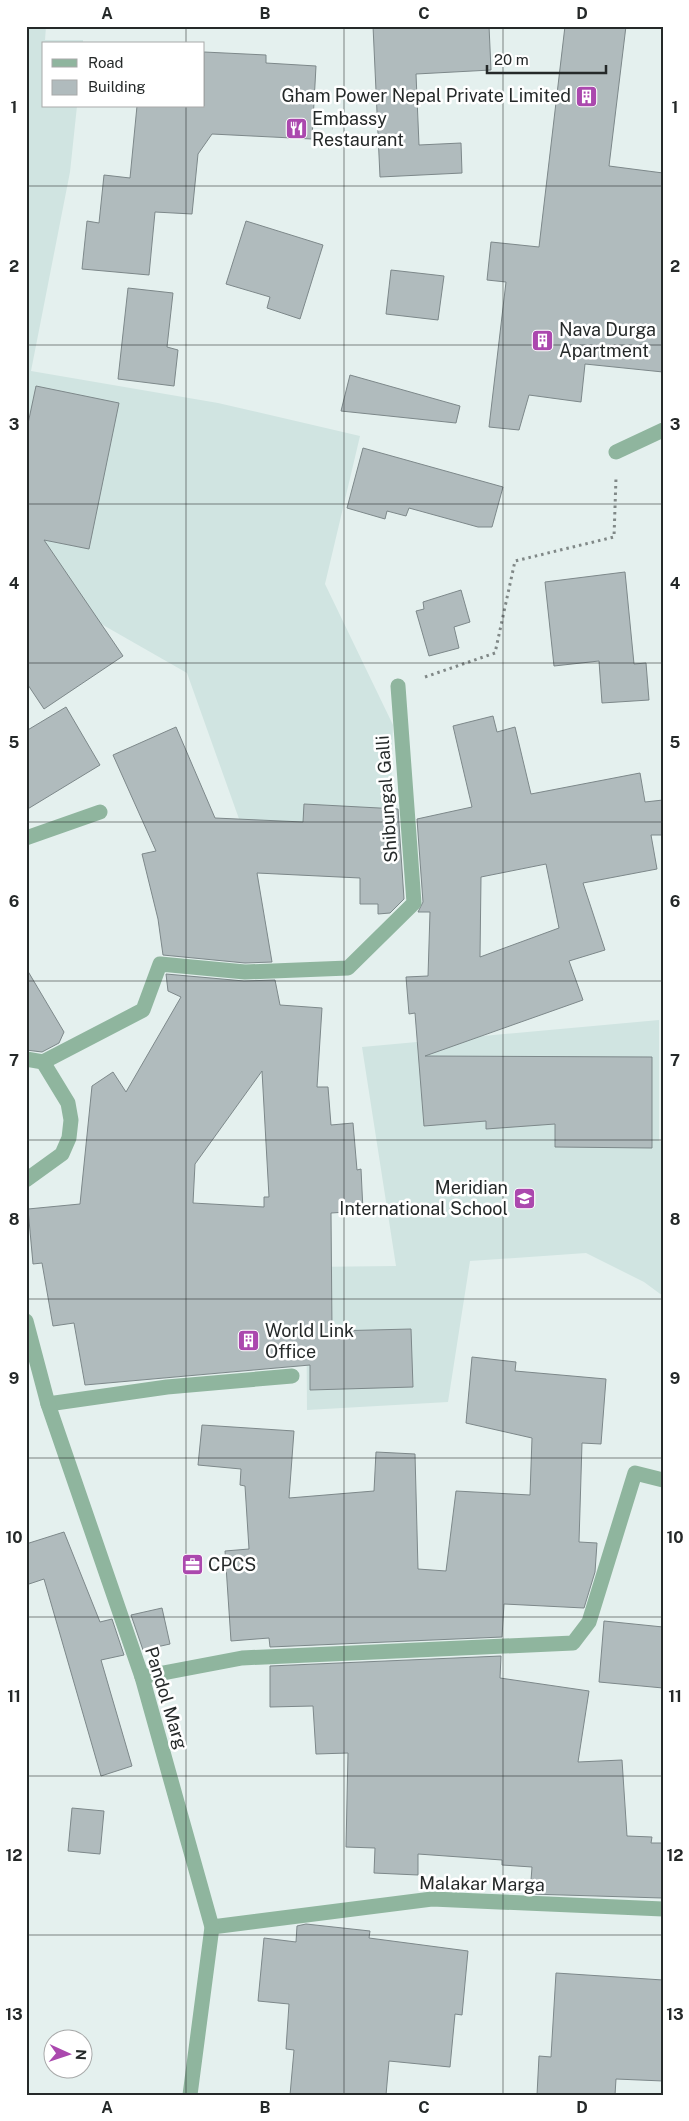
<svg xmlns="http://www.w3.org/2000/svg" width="689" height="2121" viewBox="0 0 689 2121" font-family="'Public Sans',sans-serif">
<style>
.built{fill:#d0e4e1}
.building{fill:#b0bbbd;stroke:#7d888a;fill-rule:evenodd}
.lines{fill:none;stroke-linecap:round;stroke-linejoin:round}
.path{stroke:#808887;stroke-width:3;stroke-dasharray:2.5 4;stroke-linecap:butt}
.minor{stroke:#8fb59e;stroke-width:15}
.tertiary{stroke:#8fb59e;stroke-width:15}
.grid{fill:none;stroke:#252929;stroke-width:1;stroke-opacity:0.55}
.labels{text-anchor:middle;stroke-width:5;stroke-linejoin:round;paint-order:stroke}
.poi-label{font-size:18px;fill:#252929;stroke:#fff;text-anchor:start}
.street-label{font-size:18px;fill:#252929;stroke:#fff}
.neatline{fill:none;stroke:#252929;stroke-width:2}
.grid-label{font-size:16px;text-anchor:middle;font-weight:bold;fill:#252929}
</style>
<rect width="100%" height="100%" fill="#e4f0ee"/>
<!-- built -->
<path class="built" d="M26,26H46L45,40H83V44H44V106H77L70,172L31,371L218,403L360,436L325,584L393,725L390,835L254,861L187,673L26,581Z
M659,1020V1141L663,1142V1296L644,1282L586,1253L470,1261L448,1402L307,1410L306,1267L396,1266L362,1047Z"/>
<!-- building -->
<path class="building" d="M373,26H489L491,70L416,74L419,145L461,143L462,173L380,177Z
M565,26H626L609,166L663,173V372L585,364L581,402L529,395L519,430L489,427L506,282L487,280L491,242L539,247Z
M204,52L266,55V63L316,66L312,139L212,134L198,154L192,214L155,212L149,275L82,269L87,221L99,223L104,175L130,178L137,106H204Z
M246,221L323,245L300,319L267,308L270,297L226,284Z
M391,270L444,276L438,320L386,314Z
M128,288L173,293L167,347L178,350L174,386L118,379Z
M350,375L460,406L456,423L341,411Z
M36,386L119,403L89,549L44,540L123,656L44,709L26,682V433Z
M363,448L503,487L492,527H478L409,508L406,516L387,511L385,519L347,508Z
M625,572L634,664L646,663L649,700L602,703L599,661L554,666L545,582Z
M461,590L470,622L454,627L459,648L429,656L416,611L424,609L423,602Z
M66,707L100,765L26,810V731Z
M493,716L497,732L515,727L531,794L640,773L645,802L663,800V835H651L657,869L583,883L605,950L569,961L583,1000L425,1056L652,1057V1148L555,1147V1124L486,1129V1121L424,1126L415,1013L409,1014L406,977L428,976L430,912H418L423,902L417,819L472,807L453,726ZM546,864L559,928L480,957L481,877Z
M176,727L215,818L303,822L304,804L398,809L404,899L390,913L378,914V904H360V878L257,873L272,962L245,963L163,955L158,919L142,854L156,851L113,755Z
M26,968L64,1032L59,1043L42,1052L26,1050Z
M166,974L244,981L275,980L280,1005L322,1008L317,1087H328L331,1125L353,1123L357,1170L361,1169L363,1211L331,1213L332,1331L411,1329L413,1387L310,1390V1365L85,1385L74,1323L53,1326L42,1263L33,1264L28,1209L80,1204L92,1086L113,1072L126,1092L181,997L168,991ZM262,1071L269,1197H264V1207L193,1203L195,1164Z
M472,1357L516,1362L515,1371L606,1379L601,1444L582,1443L579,1542L597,1543L595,1572L584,1608L504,1604L502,1637L270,1647L269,1638L231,1641L225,1551L249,1549L245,1486L240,1485L241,1469L198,1465L202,1425L294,1431L289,1498L374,1491L376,1452L415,1454L418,1569L446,1571L456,1491L530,1495L532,1438L466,1423Z
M64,1532L100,1622L112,1619L124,1655L101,1660L132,1766L101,1776L44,1579L26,1585V1544Z
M162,1608L170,1644L143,1650L131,1615Z
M604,1621L663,1627V1688L599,1682Z
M501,1656L500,1678L589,1691L578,1762L622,1760L627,1836L652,1837L651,1843H663L662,1898L530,1894L532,1867L502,1865V1860L418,1854V1875L374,1873L375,1848L346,1847L348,1753L316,1754L313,1706L270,1707V1666Z
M72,1808L104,1811L100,1854L68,1851Z
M306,1924L370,1931L369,1938L468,1951L462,2015L455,2014L450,2067L389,2061L386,2095H290L294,2050L286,2049L289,2004L258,2001L264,1938L296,1942L297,1926Z
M556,1973L663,1980V2081L616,2079L615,2095H537L539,2056L551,2057Z"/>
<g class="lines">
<!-- path -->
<path class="path" d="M425,677L495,653L515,561L614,537L616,478"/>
<!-- minor -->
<path class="minor" d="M616,452L663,430
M26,838L100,812
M43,1062L143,1010L160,964L245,972L348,968L414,903L398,686
M48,1404L167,1387L292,1376
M142,1677L242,1658L573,1643L589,1622L635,1473L663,1480
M212,1927L432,1899L663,1909"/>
<!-- tertiary -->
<path class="tertiary" d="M26,1059L43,1062L68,1103L71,1120L69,1138L62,1154L26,1180
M26,1321L48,1404L142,1677L212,1927L190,2095"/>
</g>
<!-- grid -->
<path class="grid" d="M186,26V44M344,26V2095M503,26V2095M186,106V2095M26,186H663M26,345H663M26,504H663M26,663H663M26,822H663M26,981H663M26,1140H663M26,1299H663M26,1458H663M26,1617H663M26,1776H663M26,1935H663"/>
<!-- icons -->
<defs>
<symbol id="building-square" viewBox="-11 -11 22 22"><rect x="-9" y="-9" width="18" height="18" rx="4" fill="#ab48ae" stroke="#fff"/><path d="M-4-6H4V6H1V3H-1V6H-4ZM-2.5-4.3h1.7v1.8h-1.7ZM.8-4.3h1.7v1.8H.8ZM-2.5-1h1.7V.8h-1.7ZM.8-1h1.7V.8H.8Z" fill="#fff"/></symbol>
<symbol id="restaurant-square" viewBox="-11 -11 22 22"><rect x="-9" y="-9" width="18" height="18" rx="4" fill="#ab48ae" stroke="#fff"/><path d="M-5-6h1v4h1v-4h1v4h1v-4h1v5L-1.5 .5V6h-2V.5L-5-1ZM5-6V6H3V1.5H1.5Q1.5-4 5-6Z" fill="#fff"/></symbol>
<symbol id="school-square" viewBox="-11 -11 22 22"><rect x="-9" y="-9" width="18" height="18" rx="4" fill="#ab48ae" stroke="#fff"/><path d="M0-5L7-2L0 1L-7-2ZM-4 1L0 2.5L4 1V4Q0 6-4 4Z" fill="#fff"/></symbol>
<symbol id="office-square" viewBox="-11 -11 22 22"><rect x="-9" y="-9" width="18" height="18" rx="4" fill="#ab48ae" stroke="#fff"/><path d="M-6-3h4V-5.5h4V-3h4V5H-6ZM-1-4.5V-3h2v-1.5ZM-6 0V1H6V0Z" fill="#fff"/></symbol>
</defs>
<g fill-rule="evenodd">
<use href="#building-square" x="574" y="84" width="25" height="25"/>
<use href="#restaurant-square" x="284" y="116" width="25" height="25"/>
<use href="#building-square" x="530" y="328" width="25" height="25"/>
<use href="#school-square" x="512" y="1186" width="25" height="25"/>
<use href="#building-square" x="236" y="1328" width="25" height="25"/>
<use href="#office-square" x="180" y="1552" width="25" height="25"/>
</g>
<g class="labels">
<!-- poi labels -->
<g class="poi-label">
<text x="571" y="102" text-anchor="end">Gham Power Nepal Private Limited</text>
<text x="312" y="125">Embassy<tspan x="312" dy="21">Restaurant</tspan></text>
<text x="559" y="336">Nava Durga<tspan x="559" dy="21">Apartment</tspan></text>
<text x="508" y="1194" text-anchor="end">Meridian<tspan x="508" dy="21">International School</tspan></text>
<text x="265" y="1337">World Link<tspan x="265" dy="21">Office</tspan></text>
<text x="208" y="1571">CPCS</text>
</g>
<!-- street labels -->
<g class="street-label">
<text transform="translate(387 799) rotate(-94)" y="6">Shibungal Galli</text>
<text transform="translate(166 1698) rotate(73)" y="6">Pandol Marg</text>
<text transform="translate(482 1884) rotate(1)" y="6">Malakar Marga</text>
</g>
</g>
<!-- border -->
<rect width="689" height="2121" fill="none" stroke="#ffffff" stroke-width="55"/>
<!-- legend -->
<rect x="42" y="42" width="162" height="65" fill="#ffffff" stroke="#a8a9a9"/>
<rect x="52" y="59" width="25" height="8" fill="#8fb59e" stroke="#a8a9a9"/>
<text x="88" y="68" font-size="15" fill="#252929">Road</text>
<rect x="52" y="80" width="25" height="15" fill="#b0bbbd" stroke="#a8a9a9"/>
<text x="88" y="92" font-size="15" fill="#252929">Building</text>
<!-- north arrow -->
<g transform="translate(68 2054) rotate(93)"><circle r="24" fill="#ffffff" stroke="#a8a9a9"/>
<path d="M0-4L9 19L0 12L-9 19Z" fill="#ab48ae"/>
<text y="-8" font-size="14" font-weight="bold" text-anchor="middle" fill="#252929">N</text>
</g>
<!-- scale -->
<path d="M487 65v8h119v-8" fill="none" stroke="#252929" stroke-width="2.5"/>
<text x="494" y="65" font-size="15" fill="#252929" stroke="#ffffff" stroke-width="4" paint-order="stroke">20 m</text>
<rect x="28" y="28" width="634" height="2066" class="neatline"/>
<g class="grid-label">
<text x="107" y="19">A</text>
<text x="265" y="19">B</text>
<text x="424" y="19">C</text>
<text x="582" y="19">D</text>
<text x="14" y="113">1</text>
<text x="675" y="113">1</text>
<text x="14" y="272">2</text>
<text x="675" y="272">2</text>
<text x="14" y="430">3</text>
<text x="675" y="430">3</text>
<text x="14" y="589">4</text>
<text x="675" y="589">4</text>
<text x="14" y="748">5</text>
<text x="675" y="748">5</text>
<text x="14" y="907">6</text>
<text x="675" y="907">6</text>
<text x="14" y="1066">7</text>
<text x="675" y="1066">7</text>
<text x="14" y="1225">8</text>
<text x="675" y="1225">8</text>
<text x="14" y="1384">9</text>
<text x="675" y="1384">9</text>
<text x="14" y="1543">10</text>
<text x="675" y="1543">10</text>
<text x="14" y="1702">11</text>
<text x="675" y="1702">11</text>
<text x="14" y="1861">12</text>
<text x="675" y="1861">12</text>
<text x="14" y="2020">13</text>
<text x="675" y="2020">13</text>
<text x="107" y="2113">A</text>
<text x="265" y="2113">B</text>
<text x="424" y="2113">C</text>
<text x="582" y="2113">D</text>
</g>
</svg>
